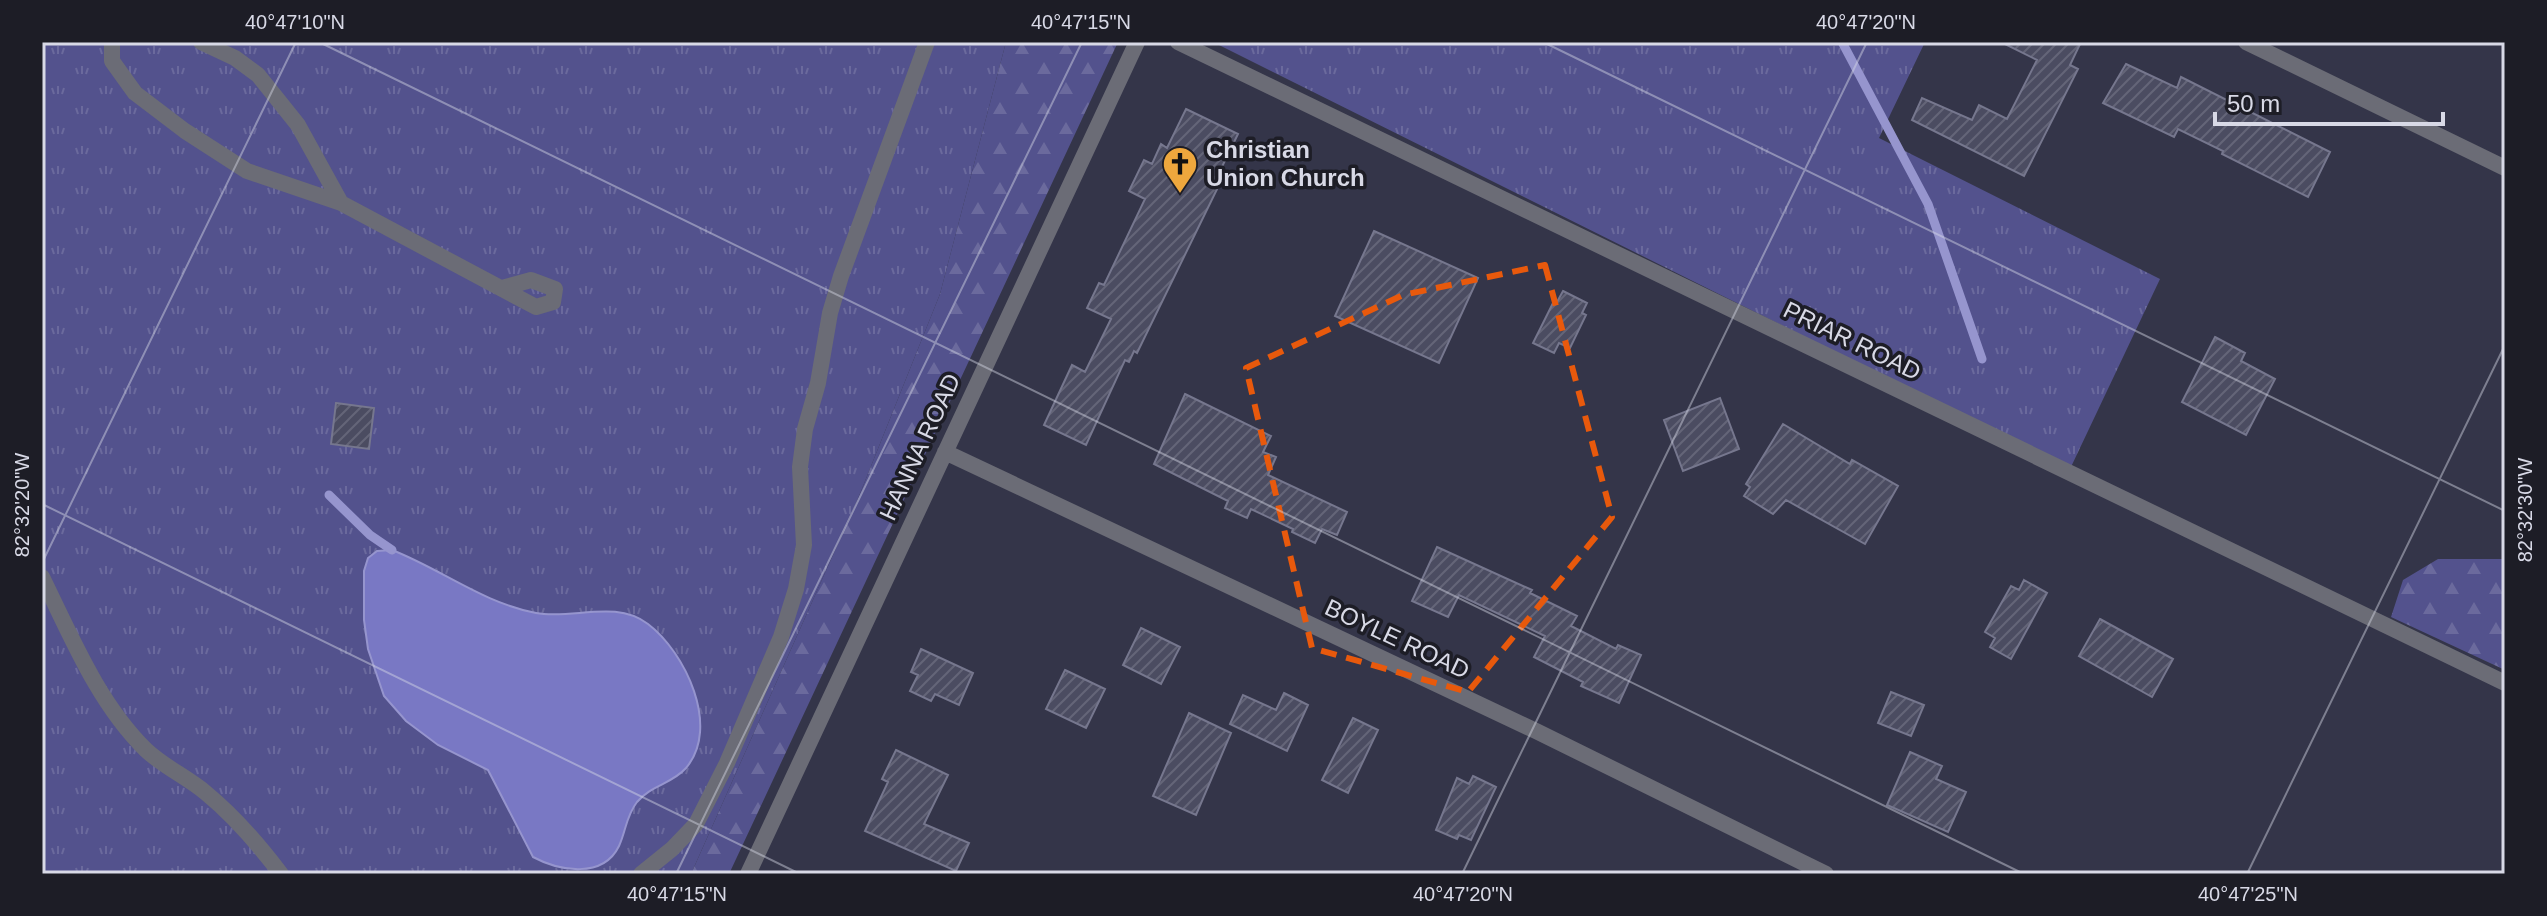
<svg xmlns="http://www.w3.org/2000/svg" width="2547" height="916" viewBox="0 0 2547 916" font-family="Helvetica,sans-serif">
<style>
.grass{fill:url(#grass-tufts)}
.forest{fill:url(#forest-firs)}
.water{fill:#7978c4;stroke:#9695ce;stroke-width:2}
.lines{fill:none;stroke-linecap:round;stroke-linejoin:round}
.stream{stroke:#9695ce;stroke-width:9}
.building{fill:url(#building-hatch);stroke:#76778e;stroke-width:2}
.service{stroke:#6b6c76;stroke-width:16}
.minor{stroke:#6b6c76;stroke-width:16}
.marked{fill:none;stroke:#e8590c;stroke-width:6;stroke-dasharray:16 10;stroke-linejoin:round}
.ticks{fill:none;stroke:#d8d9e6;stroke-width:2;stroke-opacity:0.45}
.labels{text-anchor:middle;stroke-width:7;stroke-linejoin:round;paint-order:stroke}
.poi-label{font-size:24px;font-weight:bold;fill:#d8d9e6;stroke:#1d1d26;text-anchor:start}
.street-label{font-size:24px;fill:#d8d9e6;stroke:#1d1d26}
.neatline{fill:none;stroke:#d8d9e6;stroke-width:3}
.ticks-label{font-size:20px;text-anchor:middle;fill:#d8d9e6}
</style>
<defs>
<pattern id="grass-tufts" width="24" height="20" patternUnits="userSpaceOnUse" patternTransform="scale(2)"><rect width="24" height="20" fill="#53528d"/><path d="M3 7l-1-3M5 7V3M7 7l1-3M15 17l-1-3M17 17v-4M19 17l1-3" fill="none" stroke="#6b6a9d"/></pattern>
<pattern id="forest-firs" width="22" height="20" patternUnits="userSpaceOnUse" patternTransform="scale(2)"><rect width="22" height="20" fill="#53528d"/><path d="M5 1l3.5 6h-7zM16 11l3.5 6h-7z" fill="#6b6a9d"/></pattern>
<pattern id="building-hatch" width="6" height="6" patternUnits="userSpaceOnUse" patternTransform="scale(2)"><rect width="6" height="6" fill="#4b4c61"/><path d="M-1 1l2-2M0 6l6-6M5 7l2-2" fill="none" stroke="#646578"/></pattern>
</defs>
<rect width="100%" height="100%" fill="#343549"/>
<!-- grass -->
<path class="grass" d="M42,42H1006L940,294L857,501L691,874H42Z
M1213,42H1925L1879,138L2160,279L2070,469Z"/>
<!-- forest -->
<path class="forest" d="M1006,42H1118L729,874H691L857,501L940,294Z
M2438,559H2505V670L2391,617L2403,580Z"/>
<!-- water -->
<path class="water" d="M392,550C441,569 483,603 536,613C573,620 615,599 648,624C685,652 721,727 686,768C672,784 651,785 637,802C626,816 626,831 619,846C603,879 559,871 533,857L488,770L438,745L406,721L384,696L368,649L364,620V571L368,558L377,551Z"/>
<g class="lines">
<!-- stream -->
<path class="stream" d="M1842,42L1928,204L1982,359
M329,495L370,535L392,550"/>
</g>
<!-- building -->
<path class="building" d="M2001,42H2081L2070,65L2078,69L2024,176L1912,120L1922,98L1972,120L1979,105L2007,119L2037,60Z
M2126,64L2177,88L2181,77L2330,152L2308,197L2222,154L2223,151L2178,129L2174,137L2103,103Z
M1186,109L1238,134L1216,179L1221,181L1137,353L1134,351L1129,362L1125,360L1086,445L1044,425L1072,365L1085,372L1111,319L1087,308L1099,283L1104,285L1145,199L1129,191L1144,160L1152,164L1161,144L1167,148Z
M1374,231L1478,278L1439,363L1335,316Z
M1563,291L1587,303L1582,313L1586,315L1570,348L1559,343L1554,353L1533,343L1554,301L1557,302Z
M2215,337L2245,353L2241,361L2275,379L2246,435L2182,402Z
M1185,394L1271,436L1263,452L1276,457L1268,475L1347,512L1337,535L1322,529L1315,543L1292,532L1293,529L1251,509L1247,518L1225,508L1228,501L1154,464Z
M1720,398L1739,449L1683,471L1664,420Z
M336,403L374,408L369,449L331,444Z
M1783,424L1850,464L1852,460L1898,486L1865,544L1786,500L1773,514L1744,496L1750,487L1746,484Z
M1437,547L1532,590L1530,593L1577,616L1571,626L1616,649L1618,645L1641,655L1619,703L1581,686L1583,682L1534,657L1545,636L1459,595L1448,617L1412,601Z
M2024,580L2047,593L2011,659L1990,647L1995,638L1985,632L2011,586L2019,590Z
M2100,619L2173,659L2152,697L2079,656Z
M1141,628L1180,647L1161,684L1123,665Z
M921,649L973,673L959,705L935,694L931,701L910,691L918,675L911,672Z
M1065,670L1105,689L1086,728L1046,709Z
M1891,692L1924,705L1911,736L1878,723Z
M1284,693L1308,705L1287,751L1230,724L1243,695L1276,710Z
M1189,713L1231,733L1196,815L1153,796Z
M1353,718L1378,730L1348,793L1322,780Z
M896,750L948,775L924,824L969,843L956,871L865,831L888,782L882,779Z
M1910,752L1942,766L1936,779L1966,792L1948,832L1887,805Z
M1473,776L1496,787L1471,840L1459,835L1457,839L1436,830L1457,778L1469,784Z"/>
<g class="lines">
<!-- service -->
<path class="service" d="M112,42V61L135,93L185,131L247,171L341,203
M201,42L235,58L258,75L298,125L341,203L536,307L553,302L555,289L531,280L502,288
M42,577C71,636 98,703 146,750C164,767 187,777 206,793C234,816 259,845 281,874
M641,874L672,849L696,824L727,763L781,637L796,589L804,545L800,467L805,429L818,383L830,313L841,276L927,42"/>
<!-- minor -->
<path class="minor" d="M1178,42L2505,683
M2246,42L2505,168
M945,452L1536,731L1826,874
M748,874L1137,42"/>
</g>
<!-- marked area -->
<path class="marked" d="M1545,265L1612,517L1468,692L1312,648L1246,368L1403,295Z"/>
<!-- ticks -->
<path class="ticks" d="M319,42L2024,874M1543,42L2505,511M42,504L800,874M42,563L296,42M676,874L1082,42M1462,874L1867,42M2247,874L2505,345"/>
<!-- icons -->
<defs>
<symbol id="church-pin" viewBox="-11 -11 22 30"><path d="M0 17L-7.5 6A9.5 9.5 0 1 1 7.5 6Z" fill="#eea73d" stroke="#1d1d26"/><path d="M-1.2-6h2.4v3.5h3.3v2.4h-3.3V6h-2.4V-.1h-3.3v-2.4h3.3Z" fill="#111"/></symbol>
</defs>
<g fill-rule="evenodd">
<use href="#church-pin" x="1160" y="144" width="40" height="54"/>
</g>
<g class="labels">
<!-- poi labels -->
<g class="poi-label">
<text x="1206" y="158">Christian<tspan x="1206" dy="28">Union Church</tspan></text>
</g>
<!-- street labels -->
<g class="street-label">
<text transform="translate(1852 341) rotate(26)" y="8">PRIAR ROAD</text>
<text transform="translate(920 447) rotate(-65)" y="8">HANNA ROAD</text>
<text transform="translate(1397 639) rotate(25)" y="8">BOYLE ROAD</text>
</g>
</g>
<!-- border -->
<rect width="2547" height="916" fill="none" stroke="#1d1d26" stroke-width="88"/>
<!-- scale -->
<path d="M2215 112v12h228v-12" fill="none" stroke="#d8d9e6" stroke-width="4"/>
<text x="2227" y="112" font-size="24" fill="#d8d9e6" stroke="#1d1d26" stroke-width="6" paint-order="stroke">50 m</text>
<rect x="44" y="44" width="2459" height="828" class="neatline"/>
<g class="ticks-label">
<text x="295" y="29">40°47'10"N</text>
<text x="1081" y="29">40°47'15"N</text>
<text x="1866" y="29">40°47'20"N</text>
<text transform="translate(22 505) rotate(-90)" y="7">82°32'20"W</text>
<text transform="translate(2525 510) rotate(-90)" y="7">82°32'30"W</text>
<text x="677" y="901">40°47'15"N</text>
<text x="1463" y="901">40°47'20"N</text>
<text x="2248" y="901">40°47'25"N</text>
</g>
</svg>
